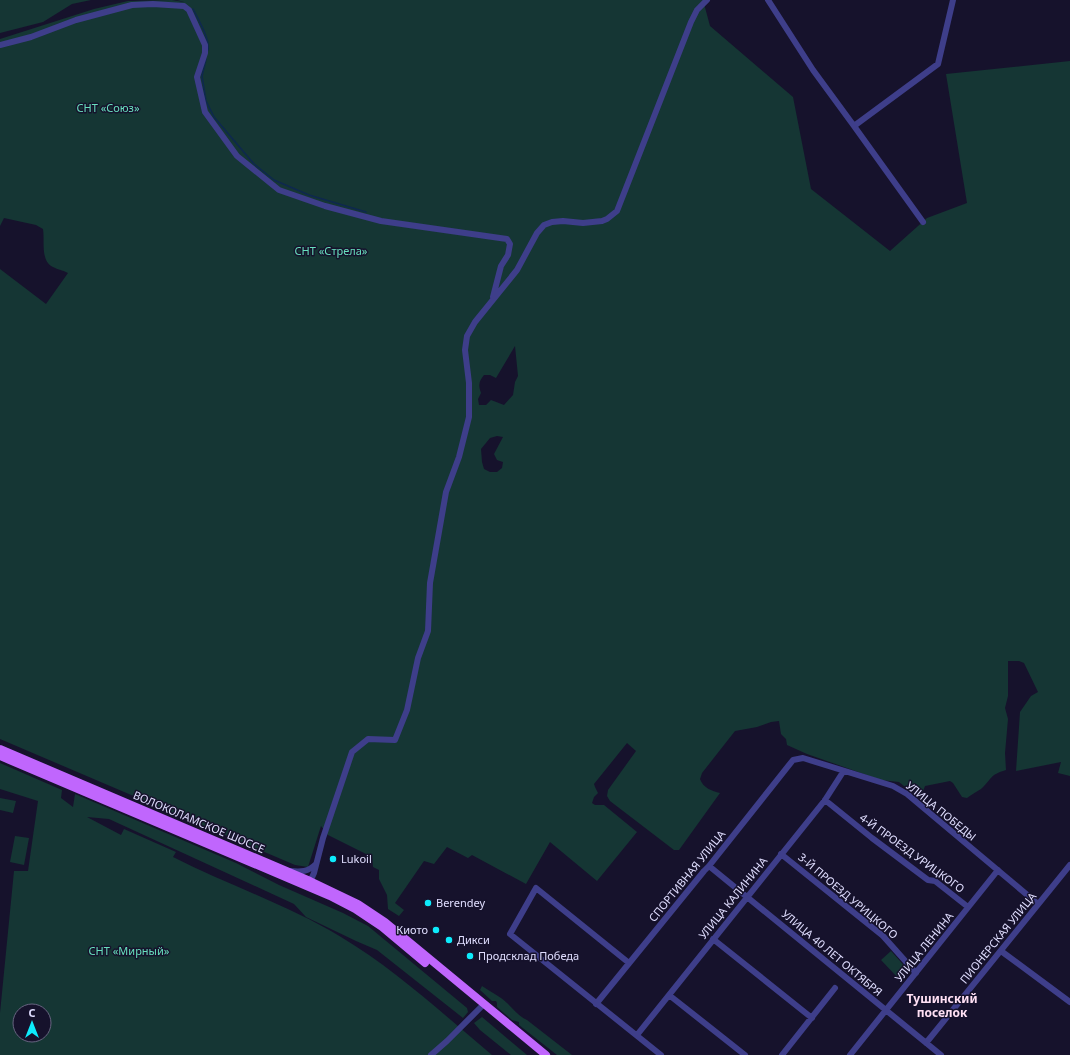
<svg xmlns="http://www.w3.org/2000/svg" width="1070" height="1055" viewBox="0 0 1070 1055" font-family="'Noto Sans',sans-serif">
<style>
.green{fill:#153634;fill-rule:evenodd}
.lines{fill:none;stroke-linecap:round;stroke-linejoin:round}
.stream{stroke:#0e284f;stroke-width:1.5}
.minor{stroke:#3e3e8a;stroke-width:6}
.major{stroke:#c066fd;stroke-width:8}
.poi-dot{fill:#0debfc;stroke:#16122c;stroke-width:1.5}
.labels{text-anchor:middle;stroke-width:3;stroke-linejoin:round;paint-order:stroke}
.park-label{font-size:11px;fill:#68e0be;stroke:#16122c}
.street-label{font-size:11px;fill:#e0deff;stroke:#16122c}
.poi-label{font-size:11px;fill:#e0deff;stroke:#16122c;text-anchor:start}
.neighbourhood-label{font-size:12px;font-weight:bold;fill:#ffe0f4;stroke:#16122c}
</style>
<rect width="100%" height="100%" fill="#16122c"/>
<!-- green -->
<path class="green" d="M0,0H91L72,4L43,22L0,33Z
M172,0L184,2L177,0H703L710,26L793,97L811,189L890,251L927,218L967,203L946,74L1070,61V776L1058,773L1061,762L1016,771L1020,712L1031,696L1038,692L1024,663L1019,661H1008V696L1005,708L1008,719L1005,753L1006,770C989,775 992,779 981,789C976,792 971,795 967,798L962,797L953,783L950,781L925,786L922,794L920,796L909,790L899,782L881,780L807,754L787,745L786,739L781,734L779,721L771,722L757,727L735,731L702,773L700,779C703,788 712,791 720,793L679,850H674L610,801L607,796L608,790L636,751L627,743L594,784L595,787L598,793L594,797L592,803L595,805H604L637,832L597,881L550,842L526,884L472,855L468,858L447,847L434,864L424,861L395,903L404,910L399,916L388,909L387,895L379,879V870L373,867L372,857L328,835L321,826L308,867L295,865L0,739V269L46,304L68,273C63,270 58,270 53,267C40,261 45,241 43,229L36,225L4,218L0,226V39L94,9L128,1ZM515,346L518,376L515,382L513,395L504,405L491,400L486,405H479L478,399L481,393C478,385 479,381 484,375H490L496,378ZM497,436L503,437L494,454L497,460L503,462L502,468L497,472H490L484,469L482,462L481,449L490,438Z
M0,763L62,790L61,798L73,807L75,794L236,863L279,885L343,913L368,926L467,1008L468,1012L463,1018L377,950L356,941L306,917L294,904L109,819L87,817L121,835L124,829L176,852L173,857C228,885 288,905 341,937C396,970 443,1014 492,1055H0V1013L14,871H28L38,801L0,789ZM20,1011H44V1035H20Z
M0,798L16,801L13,813L0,810Z
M15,836L29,838L24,865L10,862Z
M891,951L908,970L898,978L881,960Z
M482,986C488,990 495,994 501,998C510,1004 517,1016 527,1020L572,1055H557L519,1025V1022L512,1020L497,1007V1003L496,1001H492L480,990Z
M482,1017L527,1055H511L480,1030L474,1023Z"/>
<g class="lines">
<!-- stream -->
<path class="stream" d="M193,9C198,19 210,39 208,50
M206,59L202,76L206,101L214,117L254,164L274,180L309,195L366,212"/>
<!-- minor -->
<path class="minor" d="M768,0L813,70L854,126
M0,45L31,37L76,20L132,5L153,4L184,6L189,10L205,45V53L197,77L205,112L237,156L279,190L325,206L381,221L507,239L510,244L508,255L501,266L493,297
M923,222L854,126L938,64L953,0
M825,800L872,838L928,880L935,881L968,907
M781,854L883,936L916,973
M709,866L941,1055
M290,871C301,872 308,872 316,864
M309,884L314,873L323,838L352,752L368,739L395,740L407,710L418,658L428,631L430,583L446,492L459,457L469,417V383L465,350L467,336L475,322L517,270L537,233L544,225L552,222L563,221L583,223L602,221L607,219L617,211L691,22L697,10L707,0
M713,939L812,1018
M1001,951L1070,1002
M629,963L536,888L510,934L661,1055
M669,995L745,1055
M596,1004L704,871L709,866L793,760L803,758L893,786L907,794L1038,904
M637,1035L825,800L843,772
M926,1043L1070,865
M431,1055L447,1041L484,1004
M782,1055L835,988
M850,1055L998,870"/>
<!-- major -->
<path class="major" d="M0,749L310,881L358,904L385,922L546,1055
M0,756L330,896L355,909L382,927L425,963"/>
</g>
<!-- markers -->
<g class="poi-dot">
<circle cx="333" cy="859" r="4"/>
<circle cx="428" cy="903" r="4"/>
<circle cx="436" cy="930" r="4"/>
<circle cx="449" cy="940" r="4"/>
<circle cx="470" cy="956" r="4"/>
</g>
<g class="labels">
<!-- park labels -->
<g class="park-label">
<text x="108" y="112">СНТ «Союз»</text>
<text x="331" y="255">СНТ «Стрела»</text>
<text x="129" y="955">СНТ «Мирный»</text>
</g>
<!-- street labels -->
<g class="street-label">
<text transform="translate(941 811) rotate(39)" y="4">УЛИЦА ПОБЕДЫ</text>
<text transform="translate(199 822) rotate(23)" y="4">ВОЛОКОЛАМСКОЕ ШОССЕ</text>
<text transform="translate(912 853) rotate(36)" y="4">4-Й ПРОЕЗД УРИЦКОГО</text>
<text transform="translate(687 876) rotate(-51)" y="4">СПОРТИВНАЯ УЛИЦА</text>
<text transform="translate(848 896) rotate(40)" y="4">3-Й ПРОЕЗД УРИЦКОГО</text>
<text transform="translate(733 898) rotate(-51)" y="4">УЛИЦА КАЛИНИНА</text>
<text transform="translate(998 938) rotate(-51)" y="4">ПИОНЕРСКАЯ УЛИЦА</text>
<text transform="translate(924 947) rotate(-51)" y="4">УЛИЦА ЛЕНИНА</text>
<text transform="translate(832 953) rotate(40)" y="4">УЛИЦА 40 ЛЕТ ОКТЯБРЯ</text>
</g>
<!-- poi labels -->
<g class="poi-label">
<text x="341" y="863">Lukoil</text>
<text x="436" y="907">Berendey</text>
<text x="428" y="934" text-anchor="end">Киото</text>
<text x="457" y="944">Дикси</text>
<text x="478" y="960">Продсклад Победа</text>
</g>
<!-- neighbourhood labels -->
<g class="neighbourhood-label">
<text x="942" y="1003">Тушинский<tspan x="942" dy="14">поселок</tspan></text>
</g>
</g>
<!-- north arrow -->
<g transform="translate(32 1023)"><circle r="19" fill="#16122c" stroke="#676480"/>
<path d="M0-3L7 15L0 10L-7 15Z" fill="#0debfc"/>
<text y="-6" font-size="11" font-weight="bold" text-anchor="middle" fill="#e0deff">С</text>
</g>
</svg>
